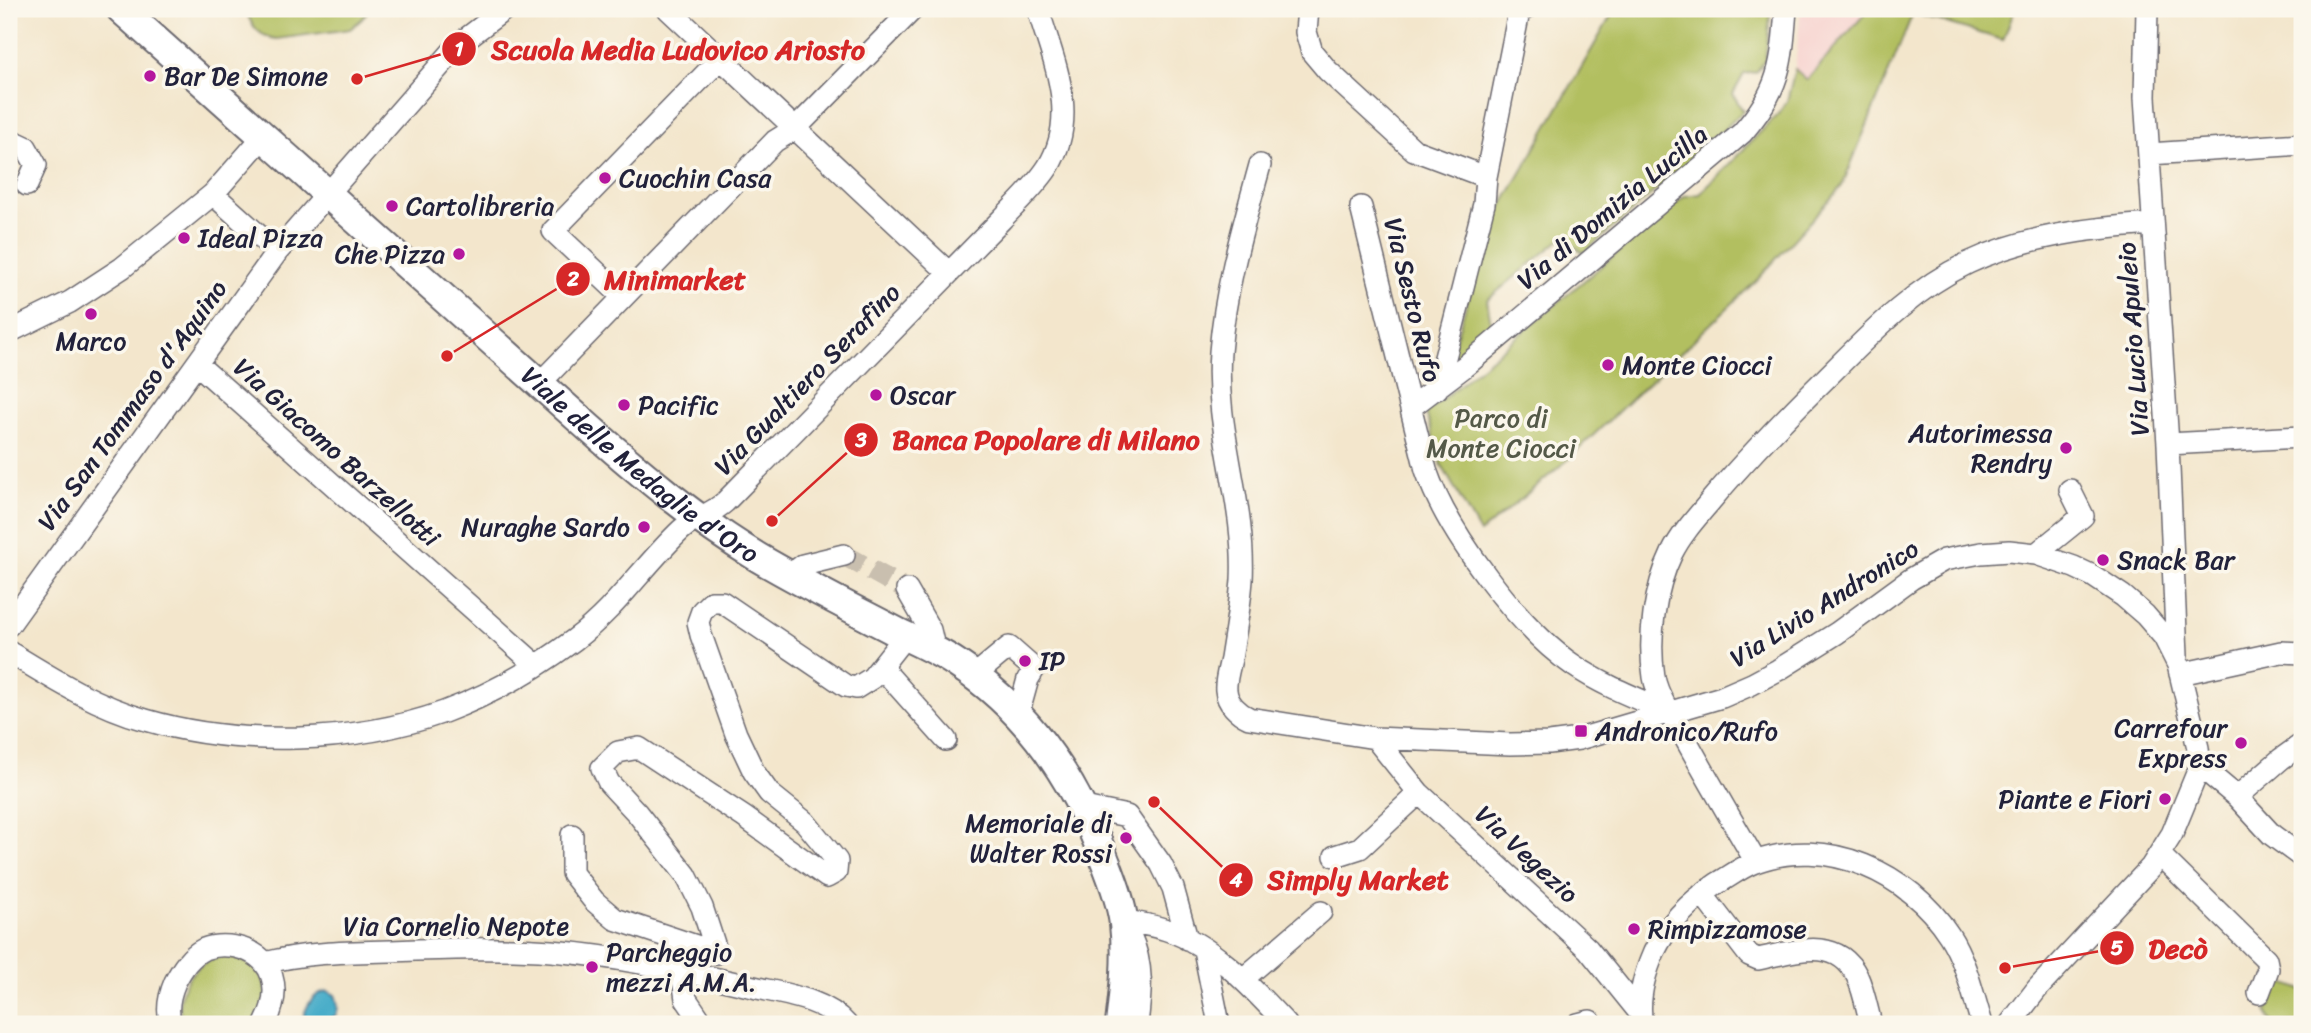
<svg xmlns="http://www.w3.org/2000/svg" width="2311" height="1033" viewBox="0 0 2311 1033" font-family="Sriracha,sans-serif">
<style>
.built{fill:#f7d0cd}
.green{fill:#b2bf61;stroke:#6a704e;stroke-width:2}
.water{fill:#4aadc9;stroke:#366882;stroke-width:2}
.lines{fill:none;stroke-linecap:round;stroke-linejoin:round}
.minor-tunnel{stroke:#c9bfaf;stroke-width:21;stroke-dasharray:21 10;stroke-linecap:butt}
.minor-casing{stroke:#6b676e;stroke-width:24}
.major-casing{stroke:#6b676e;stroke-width:32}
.minor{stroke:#fff;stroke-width:21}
.major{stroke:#fff;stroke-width:28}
.poi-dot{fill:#b5179e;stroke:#fbf7ec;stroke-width:2.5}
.labels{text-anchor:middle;stroke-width:7;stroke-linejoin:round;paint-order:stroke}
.poi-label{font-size:26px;fill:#22223b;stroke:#fbf7ec;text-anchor:start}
.street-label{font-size:26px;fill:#22223b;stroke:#fbf7ec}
.park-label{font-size:26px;fill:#545948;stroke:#fbf7ec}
.leader{fill:none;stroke:#d62828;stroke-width:2.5}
.callout-dot{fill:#d62828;stroke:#fbf7ec;stroke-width:2.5}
.mark-label{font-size:21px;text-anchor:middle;font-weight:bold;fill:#fff}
.callout-label{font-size:28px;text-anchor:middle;font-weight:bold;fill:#d62828;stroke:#fbf7ec;stroke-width:7;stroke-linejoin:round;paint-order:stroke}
</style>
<rect width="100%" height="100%" fill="#fbf7ec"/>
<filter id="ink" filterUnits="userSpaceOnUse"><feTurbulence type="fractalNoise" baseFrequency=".0143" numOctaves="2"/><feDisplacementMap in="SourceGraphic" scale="14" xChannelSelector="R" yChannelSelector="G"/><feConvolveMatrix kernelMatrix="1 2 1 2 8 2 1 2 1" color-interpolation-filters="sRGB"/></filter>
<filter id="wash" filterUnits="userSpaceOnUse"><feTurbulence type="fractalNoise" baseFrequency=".00686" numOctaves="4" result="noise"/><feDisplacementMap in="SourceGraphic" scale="28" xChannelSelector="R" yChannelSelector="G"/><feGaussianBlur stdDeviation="1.57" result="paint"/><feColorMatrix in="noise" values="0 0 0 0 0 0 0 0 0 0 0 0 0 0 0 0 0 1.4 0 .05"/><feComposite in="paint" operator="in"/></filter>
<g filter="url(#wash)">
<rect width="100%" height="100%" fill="#f3e6cc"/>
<!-- built -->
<path class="built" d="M1801,9H1869L1807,80L1795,69Z"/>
<!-- green -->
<path class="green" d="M246,9H369L362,19L350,29L277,39C260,37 250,25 246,9Z
M1615,9H1771L1765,60L1756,72L1744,74L1733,94L1743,111L1710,143L1584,253L1562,238L1487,300L1492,329L1458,361L1449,360L1491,225Z
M1869,9H2015L2003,40L1913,13L1842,186L1758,279L1564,463L1480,533L1441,464L1426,413L1685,196L1700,194L1778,114L1787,101L1795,69L1807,80Z
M222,956C245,957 268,971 266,997C265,1006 259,1016 256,1024H183C172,993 190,964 222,956Z
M2278,981L2302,990V1024H2272L2267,1012Z"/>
<!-- water -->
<path class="water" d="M328,991L335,995C346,1022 322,1024 302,1024C304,1010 312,992 328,991Z"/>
</g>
<g filter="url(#ink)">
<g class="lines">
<!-- minor-tunnel -->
<path class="minor-tunnel" d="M844,555L907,590"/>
<defs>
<path id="minor" d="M668,9L949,273
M1308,9L1306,32L1312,52L1328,71L1414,150L1486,177
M2147,9L2145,97L2168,444L2177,656
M9,139L26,147L36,165L27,185
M2149,154L2302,144
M1260,165C1243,227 1225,288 1220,352C1214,429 1246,503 1242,580C1240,606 1235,633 1231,659C1229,668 1225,681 1226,690C1227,703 1238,713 1249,718L1375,738L1510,744L1549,743L1579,739L1722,697L1752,684L1778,670L1837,633L1911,579L1944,560L1981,553L2009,551L2036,554L2074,567L2093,576L2123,596L2145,615L2164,637L2178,665L2198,748L2200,766L2172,834L2151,867L2037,989L2010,1024
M213,194L277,252
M1361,207L1426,470C1447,532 1519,628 1573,665C1602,685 1636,698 1669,712
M623,297L553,231L721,58
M9,332L70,302L122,268L213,194L263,137
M197,364L536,665
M540,383L775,141L796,128L913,9
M1437,389L1484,204L1486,177L1519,12L1525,9
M1411,407L1464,367L1742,133C1780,90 1782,64 1786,9
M2168,444L2302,437
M2036,554L2083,516L2070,490
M790,575L803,565L844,555
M907,590L930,630L935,651
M9,625L277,252L459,44L505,9
M9,652C53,679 96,706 146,720C238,747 354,744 444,712C490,695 535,669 574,640C617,608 643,566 681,530C694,518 712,514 725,502L1001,220C1017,203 1035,187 1048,167C1080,115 1053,61 1038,9
M881,667L946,740
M2180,674L2281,652L2302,653
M974,676L1009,647L1034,669L1028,679L1018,715
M1375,738L1419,793L1588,949L1639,1012
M2200,766L2237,797L2272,835L2302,857
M2237,797L2281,759L2302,744
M1084,807L1127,816L1161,864L1173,888L1187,939
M572,835V873L594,901L615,919L717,953L702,907L686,875L637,813L609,783L602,768L618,752L639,748L744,817L827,877L836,872L837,861L805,822L769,793L754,772L736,734L701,635L698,622L702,611L711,602H722L846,686L856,688L872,678L905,636
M2160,855L2266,959L2268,969L2259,993
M1335,856L1360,848L1419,793
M1756,862C1732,821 1708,780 1685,738C1675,722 1657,696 1654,677C1648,638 1654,590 1672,553C1682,533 1698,516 1713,498C1745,460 1779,425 1814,390C1861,344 1907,292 1968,263C2025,236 2090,228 2153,224
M1702,894L1749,955L1758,959C1793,952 1837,935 1857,976C1864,991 1867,1009 1871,1024
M1124,921C1138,923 1153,925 1167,930C1215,946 1252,988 1286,1024
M1130,935C1144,966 1141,992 1137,1024
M1204,950L1219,1024
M265,963C307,952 349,952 391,951C444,949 498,947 551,951C617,956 684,971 749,986C781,994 824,998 846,1024
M682,972L686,999L703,1024
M1243,979L1321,912
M171,1024C166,1010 169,996 175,982C182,969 190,956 204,949C214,945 225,945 236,947C276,956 282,991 265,1024
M1578,1024L1590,1021
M1642,1024C1637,999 1644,975 1654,952C1668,923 1691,901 1718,883C1730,876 1742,867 1755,862C1827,835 1909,873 1949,935C1966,961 1973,995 1982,1024"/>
<g id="major">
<path id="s1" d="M121,9L579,419C635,469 694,519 759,558C803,584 849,607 895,631C915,641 937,650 956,663C1028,710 1074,778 1104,858C1112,879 1121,901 1124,924C1128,957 1124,991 1120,1024"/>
</g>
</defs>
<!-- minor casing -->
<use href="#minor" class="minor-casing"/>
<!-- major casing -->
<use href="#major" class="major-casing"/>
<!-- minor -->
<use href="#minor" class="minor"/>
<!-- major -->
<use href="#major" class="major"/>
</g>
</g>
<!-- markers -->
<g class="poi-dot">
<circle cx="150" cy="76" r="7"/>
<circle cx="605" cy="178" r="7"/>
<circle cx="392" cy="206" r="7"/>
<circle cx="184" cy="238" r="7"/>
<circle cx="459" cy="254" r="7"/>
<circle cx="91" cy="314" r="7"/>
<circle cx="1608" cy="365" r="7"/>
<circle cx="876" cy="395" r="7"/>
<circle cx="624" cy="405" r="7"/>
<circle cx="2066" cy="448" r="7"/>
<circle cx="644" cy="527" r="7"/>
<circle cx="2103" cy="560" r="7"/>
<circle cx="1025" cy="661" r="7"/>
<rect x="1574" y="724" width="14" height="14" rx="3.5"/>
<circle cx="2241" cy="743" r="7"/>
<circle cx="2165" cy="799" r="7"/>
<circle cx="1126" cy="838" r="7"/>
<circle cx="1634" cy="929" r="7"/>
<circle cx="592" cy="967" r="7"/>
</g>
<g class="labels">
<!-- poi labels -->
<g class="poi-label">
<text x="164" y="85">Bar De Simone</text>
<text x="619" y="187">Cuochin Casa</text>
<text x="406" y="215">Cartolibreria</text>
<text x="198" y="247">Ideal Pizza</text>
<text x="445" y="263" text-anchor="end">Che Pizza</text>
<text x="91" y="350" text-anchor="middle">Marco</text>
<text x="1622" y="374">Monte Ciocci</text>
<text x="890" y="404">Oscar</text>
<text x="638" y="414">Pacific</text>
<text x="2052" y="442" text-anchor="end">Autorimessa<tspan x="2052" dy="30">Rendry</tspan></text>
<text x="630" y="536" text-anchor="end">Nuraghe Sardo</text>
<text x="2117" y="569">Snack Bar</text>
<text x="1039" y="670">IP</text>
<text x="2227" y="737" text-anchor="end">Carrefour<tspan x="2227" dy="30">Express</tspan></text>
<text x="1595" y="740">Andronico/Rufo</text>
<text x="2151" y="808" text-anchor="end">Piante e Fiori</text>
<text x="1112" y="832" text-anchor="end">Memoriale di<tspan x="1112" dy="30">Walter Rossi</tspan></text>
<text x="1648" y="938">Rimpizzamose</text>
<text x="606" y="961">Parcheggio<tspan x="606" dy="30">mezzi A.M.A.</tspan></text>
</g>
<!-- street labels -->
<g class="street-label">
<text transform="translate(1612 207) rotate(-40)" y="9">Via di Domizia Lucilla</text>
<text transform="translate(1413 300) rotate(76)" y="9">Via Sesto Rufo</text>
<text transform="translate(2133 339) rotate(-94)" y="9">Via Lucio Apuleio</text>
<text transform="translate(807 379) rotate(-46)" y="9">Via Gualtiero Serafino</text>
<text transform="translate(132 405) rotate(-54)" y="9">Via San Tommaso d'Aquino</text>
<text transform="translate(337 452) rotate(42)" y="9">Via Giacomo Barzellotti</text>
<text dy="9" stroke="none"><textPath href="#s1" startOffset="691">Viale delle Medaglie d'Oro</textPath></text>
<text transform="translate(1824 603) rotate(-32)" y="9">Via Livio Andronico</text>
<text transform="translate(1527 854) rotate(43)" y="9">Via Vegezio</text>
<text x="456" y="935">Via Cornelio Nepote</text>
</g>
<!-- park labels -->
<g class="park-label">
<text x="1501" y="427">Parco di<tspan x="1501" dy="30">Monte Ciocci</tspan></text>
</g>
</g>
<!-- callouts -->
<path class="leader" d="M357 79L459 49M447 356L573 279M772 521L861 440M1154 802L1236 880M2005 968L2117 948"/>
<g class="callout-dot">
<circle cx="357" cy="79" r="7"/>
<circle cx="447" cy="356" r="7"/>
<circle cx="772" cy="521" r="7"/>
<circle cx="1154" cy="802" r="7"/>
<circle cx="2005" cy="968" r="7"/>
<circle cx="459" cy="49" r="18"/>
<circle cx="573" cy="279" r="18"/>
<circle cx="861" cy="440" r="18"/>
<circle cx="1236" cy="880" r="18"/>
<circle cx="2117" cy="948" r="18"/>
</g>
<g class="mark-label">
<text x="459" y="56">1</text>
<text x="573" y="286">2</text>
<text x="861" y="447">3</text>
<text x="1236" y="887">4</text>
<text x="2117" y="955">5</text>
</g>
<g class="callout-label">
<text x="678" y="59">Scuola Media Ludovico Ariosto</text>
<text x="675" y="289">Minimarket</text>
<text x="1046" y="449">Banca Popolare di Milano</text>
<text x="1358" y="889">Simply Market</text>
<text x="2178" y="958">Decò</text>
</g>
<!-- margin -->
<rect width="2311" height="1033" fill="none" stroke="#fbf7ec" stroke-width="35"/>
</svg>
